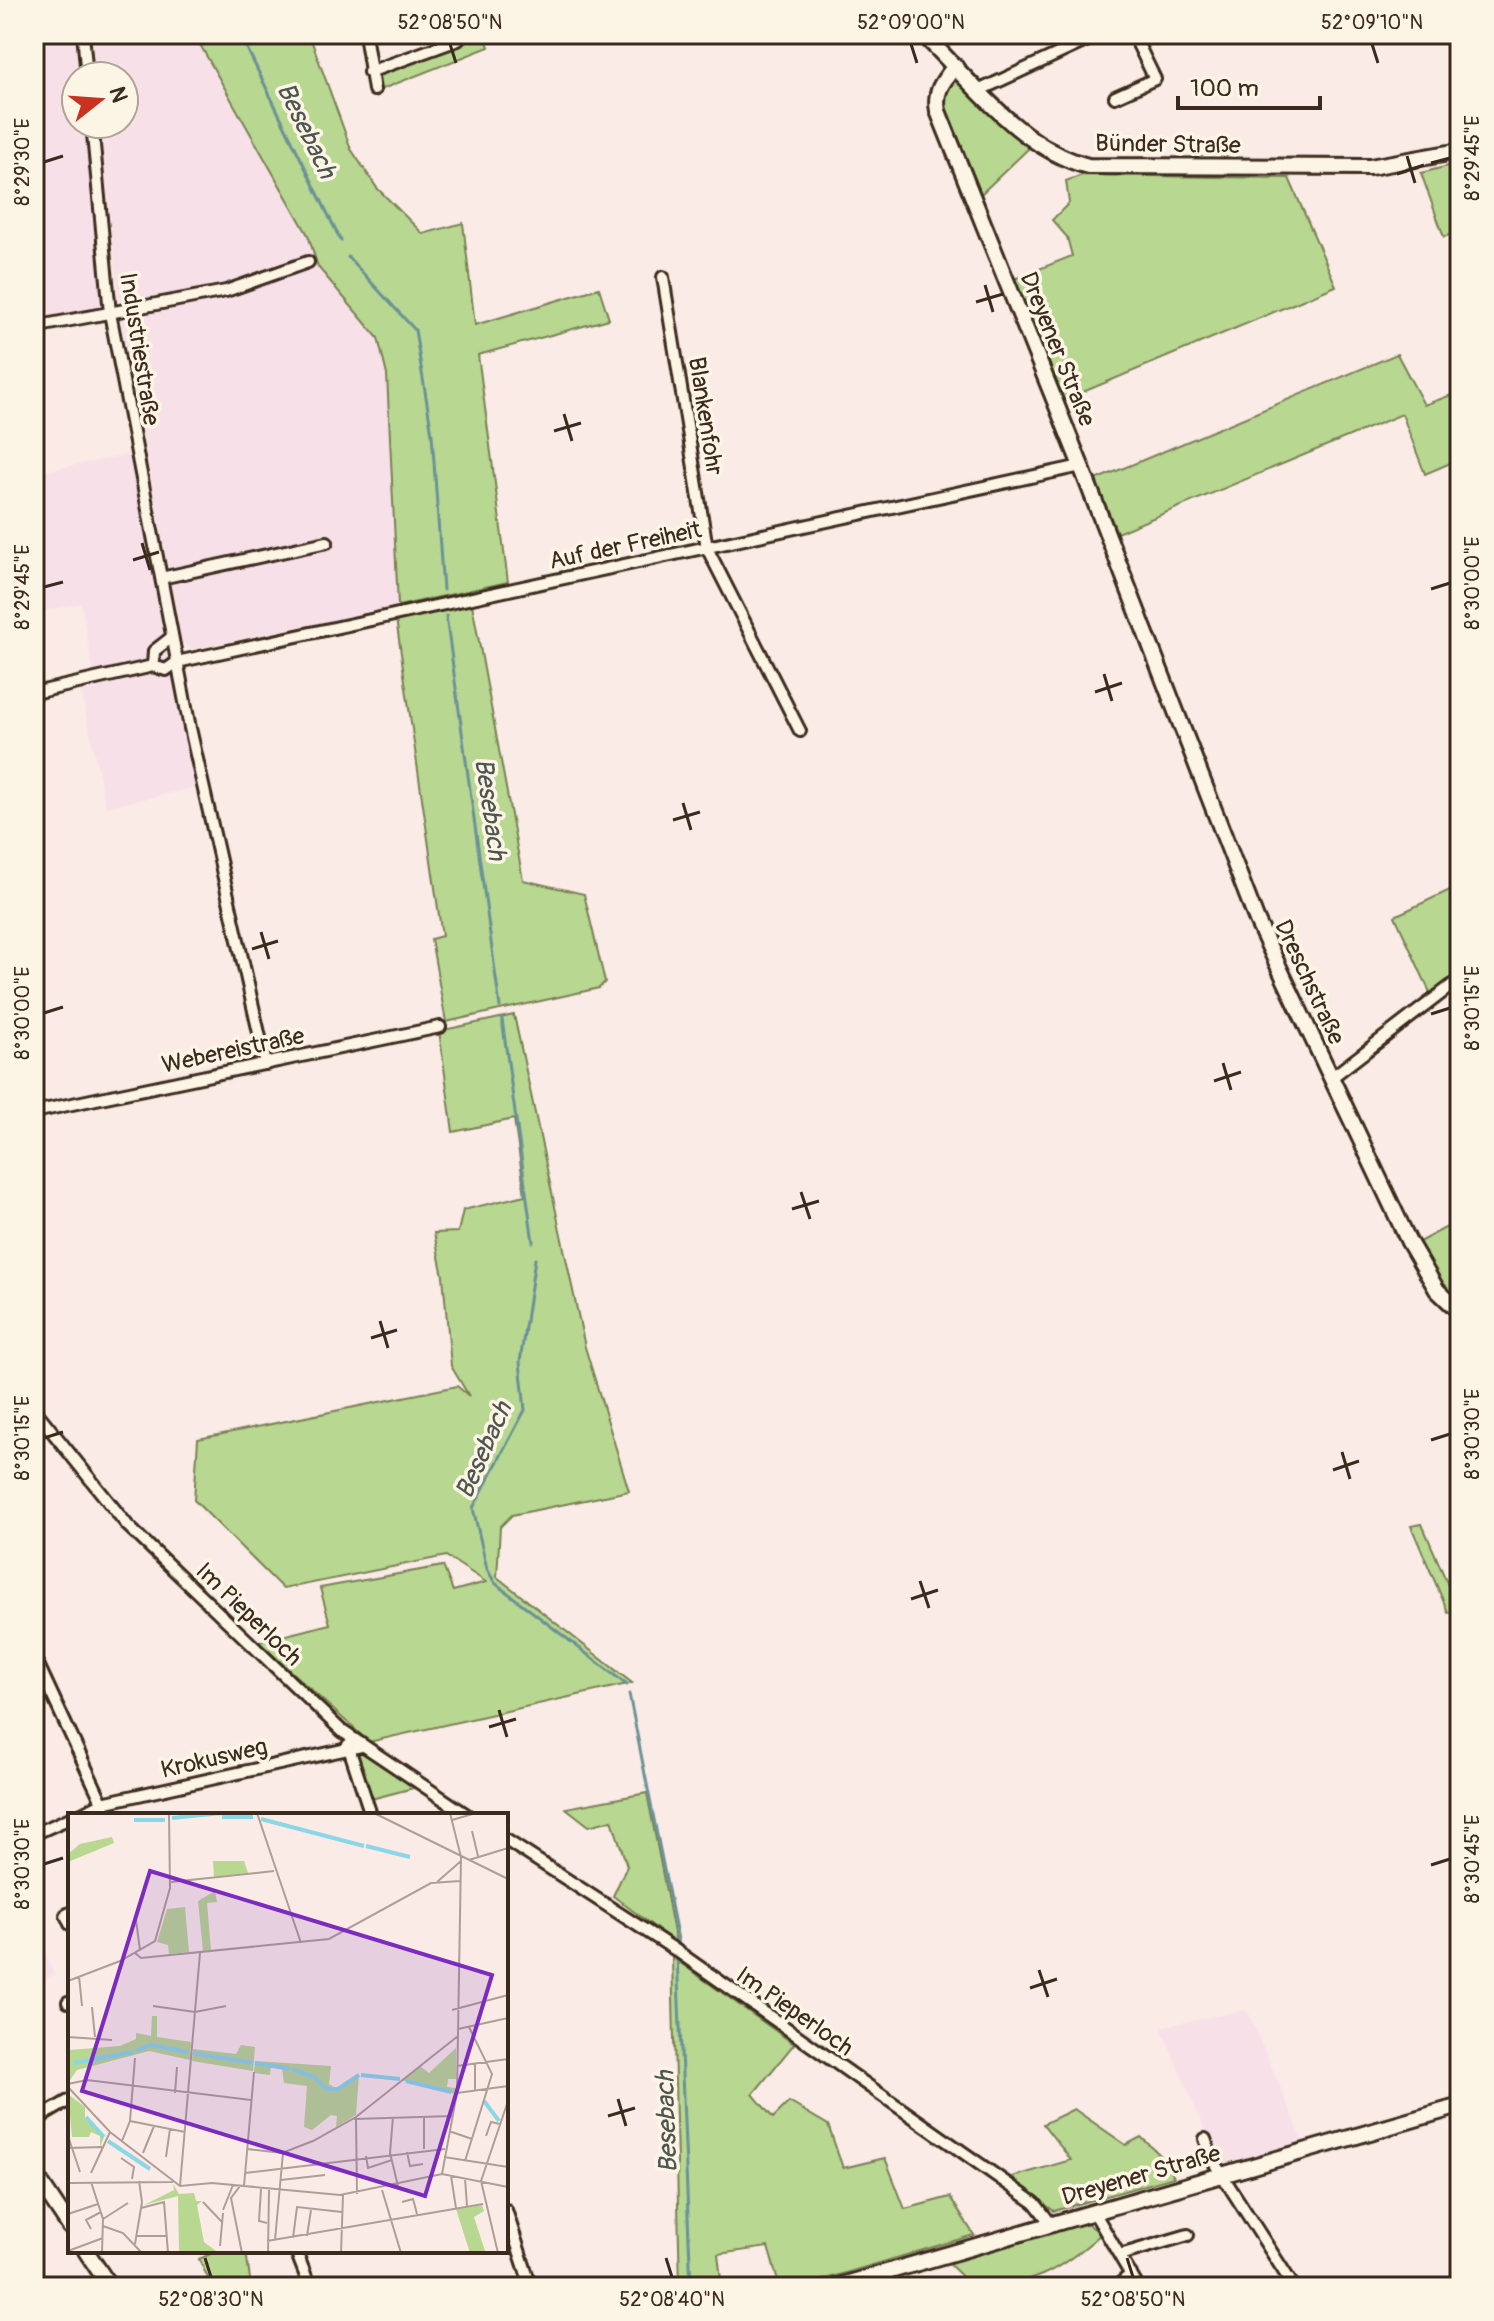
<svg xmlns="http://www.w3.org/2000/svg" width="1494" height="2321" viewBox="0 0 1494 2321" font-family="Pangolin,sans-serif">
<style>
.built{fill:#f7e0e8}
.green{fill:#b8d790;stroke:#7a8057;stroke-width:2}
.lines{fill:none;stroke-linecap:round;stroke-linejoin:round}
.stream{stroke:#6a9297;stroke-width:3}
.street-casing{stroke:#3b2a1e;stroke-width:16}
.secondary-casing{stroke:#3b2a1e;stroke-width:20}
.street{stroke:#fcf5e5;stroke-width:10}
.secondary{stroke:#fcf5e5;stroke-width:14}
.ticks{fill:none;stroke:#3b2a1e;stroke-width:3}
.labels{text-anchor:middle;stroke-width:7;stroke-linejoin:round;paint-order:stroke}
.street-label{font-size:24px;fill:#3b2a1e;stroke:#fcf5e5}
.water-label{font-size:26px;font-style:italic;fill:#4e5550;stroke:#fcf5e5}
.inset-river{fill:none;stroke:#89d7e7;stroke-width:4}
.inset-road{fill:none;stroke:#ae9e96;stroke-width:2}
.view{fill:#7b2cbf;fill-opacity:0.15;stroke:#7b2cbf;stroke-width:4}
.inset-edge{fill:none;stroke:#3b2a1e;stroke-width:4}
.neatline{fill:none;stroke:#3b2a1e;stroke-width:3}
.ticks-label{font-size:20px;text-anchor:middle;fill:#3b2a1e}
</style>
<rect width="100%" height="100%" fill="#faebe6"/>
<filter id="ink" filterUnits="userSpaceOnUse"><feTurbulence type="fractalNoise" baseFrequency=".0125" numOctaves="2"/><feDisplacementMap in="SourceGraphic" scale="16" xChannelSelector="R" yChannelSelector="G"/><feConvolveMatrix kernelMatrix="1 2 1 2 8 2 1 2 1" color-interpolation-filters="sRGB"/></filter>
<g filter="url(#ink)">
<!-- built -->
<path class="built" d="M34,34H74L78,76L76,124H84L104,305L95,311L34,323Z
M89,34H194L308,235L318,267L378,338L387,375L398,606L193,649L182,642L122,326L99,124H124V76H94Z
M132,454L201,786L106,807L80,686L94,675L81,603L34,613V473Z
M34,1929L54,1974L34,1986Z
M1247,2010L1303,2141L1220,2165L1161,2027Z"/>
<!-- green -->
<path class="green" d="M194,34H309L351,149L377,188L423,234L463,223L475,325L599,288L609,319L478,355L508,582L398,606L387,375L378,338L318,267L308,235Z
M457,34H485L489,47L380,90L375,75L460,44Z
M959,78L1030,147L981,194L944,103L945,90Z
M1460,163V231L1444,237L1421,173Z
M1082,175L1289,178L1336,286L1064,400L1014,279L1072,256L1067,237L1052,220L1069,203L1066,181Z
M1397,354L1424,405L1460,392V459L1425,474L1402,414L1117,533L1095,480Z
M472,604L523,880L584,894L605,982L599,988L446,1022L431,939L442,936L396,619Z
M1454,888L1460,903V975L1432,997L1395,916Z
M514,1015L585,1347L629,1491L512,1515L500,1527L497,1577L632,1683L369,1742L258,1642L330,1624L320,1588L443,1566L453,1591L486,1582L446,1556L283,1589L194,1500L198,1439L457,1386L469,1396L451,1366L443,1276L434,1233L458,1232L463,1210L525,1195L514,1119L453,1132L439,1031Z
M1460,1220V1305L1440,1284L1419,1242Z
M1422,1524L1460,1613V1616L1448,1612L1411,1526Z
M360,1751L417,1787L371,1799L356,1755Z
M647,1793L676,1943L613,1896L627,1866L612,1820L589,1826L566,1808Z
M672,1957L794,2044L753,2094L773,2118L789,2102L828,2125L843,2168L885,2158L905,2209L950,2197L974,2235L798,2287H780L768,2247L718,2254L722,2287H680Z
M1074,2109L1126,2145L1141,2137L1160,2155L1174,2177L1054,2211L1009,2178L1071,2160L1043,2124Z
M1083,2220L1101,2234C1058,2272 1031,2287 973,2287L947,2262Z
M217,2251H246L251,2287H212L199,2259Z"/>
<g class="lines">
<!-- stream -->
<path class="stream" d="M240,34L341,241
M348,257L415,330L432,434L443,590
M446,616L500,1007
M502,1019L533,1242
M535,1259L520,1362L525,1410L473,1508L487,1569L495,1583L627,1685
M629,1694L679,1945
M677,1956L691,2287"/>
<defs>
<path id="street" d="M83,34L87,76
M365,34L374,90
M369,72L458,40
M980,90L1101,34
M1115,97L1155,79L1133,34
M92,124L110,313L190,728L266,1064
M663,277L707,548L800,731
M34,327L226,291L308,262
M161,578L327,542
M153,666L166,670L177,662L1081,466
M153,666L154,651L172,637
M34,693L153,666
M1331,1078L1460,979
M34,1112L440,1027
M34,1409L128,1526L342,1731L467,1815
M34,1656L108,1815
M348,1745L371,1815
M78,1815L102,1803L361,1746
M34,1834L70,1818
M506,1840L674,1949L1035,2203L1051,2224
M70,1913L66,1915L70,1924
M68,2002H70
M34,2121L70,2100
M1205,2139L1213,2161L1294,2287
M506,2210L531,2287
M1094,2212L1138,2287
M296,2251L310,2287
M1120,2255L1188,2235
M1116,2287L1131,2274"/>
<path id="secondary" d="M923,34C971,81 1021,149 1088,166L1370,167L1460,151
M955,66C943,81 934,91 938,111L1081,466L1257,921L1409,1242L1437,1290L1460,1312
M34,2173L70,2227
M86,2251L110,2287
M835,2287L1460,2106"/>
</defs>
<!-- street casing -->
<use href="#street" class="street-casing"/>
<!-- secondary casing -->
<use href="#secondary" class="secondary-casing"/>
<!-- street -->
<use href="#street" class="street"/>
<!-- secondary -->
<use href="#secondary" class="secondary"/>
</g>
</g>
<!-- ticks -->
<path class="ticks" d="M450,44L456,63M911,44L917,63M1372,44L1378,63M1407,156L1415,183M44,162L63,156M1431,163L1450,158M1397,174L1424,165M985,285L993,312M976,302L1003,294M564,414L572,441M554,431L581,423M142,543L150,570M133,560L159,552M44,587L63,582M1431,589L1450,583M1104,674L1112,701M1095,692L1122,683M683,803L691,830M673,820L700,812M261,932L269,959M252,949L278,941M44,1013L63,1007M1431,1014L1450,1008M1223,1063L1231,1090M1214,1081L1241,1072M801,1192L810,1219M792,1209L819,1201M380,1321L388,1348M371,1338L397,1330M44,1438L63,1432M1431,1440L1450,1434M1342,1452L1350,1479M1333,1470L1359,1461M920,1581L929,1608M911,1599L938,1590M499,1710L507,1737M489,1727L516,1719M44,1864L63,1858M1431,1865L1450,1859M1039,1970L1048,1997M1030,1988L1057,1979M618,2099L626,2126M608,2116L635,2108M205,2258L211,2277M666,2258L672,2277M1127,2258L1133,2277"/>
<g class="labels">
<!-- street labels -->
<g class="street-label">
<text transform="translate(1168 144) rotate(1)" y="8">Bünder Straße</text>
<text transform="translate(140 349) rotate(81)" y="8">Industriestraße</text>
<text transform="translate(1058 349) rotate(68)" y="8">Dreyener Straße</text>
<text transform="translate(706 416) rotate(81)" y="8">Blankenfohr</text>
<text transform="translate(625 545) rotate(-12)" y="8">Auf der Freiheit</text>
<text transform="translate(1310 982) rotate(65)" y="8">Dreschstraße</text>
<text transform="translate(233 1050) rotate(-12)" y="8">Webereistraße</text>
<text transform="translate(249 1614) rotate(44)" y="8">Im Pieperloch</text>
<text transform="translate(214 1758) rotate(-13)" y="8">Krokusweg</text>
<text transform="translate(795 2011) rotate(35)" y="8">Im Pieperloch</text>
<text transform="translate(1141 2175) rotate(-16)" y="8">Dreyener Straße</text>
</g>
<!-- water labels -->
<g class="water-label">
<text transform="translate(307 130) rotate(64)" y="9">Besebach</text>
<text transform="translate(491 809) rotate(82)" y="9">Besebach</text>
<text transform="translate(483 1450) rotate(-66)" y="9">Besebach</text>
<text transform="translate(666 2122) rotate(-92)" y="9">Besebach</text>
</g>
</g>
<!-- overview -->
<g transform="translate(68 1813)">
<rect width="440" height="440" fill="#faebe6"/>
<path d="M44,24L46,30L0,49V41L12,31ZM145,48H176L180,60L146,64ZM147,78L149,89L139,90L143,137L135,138L130,88ZM117,94L121,139L101,141L100,132L89,129L99,96ZM84,203H89V224L123,229L122,247L81,238L9,257L0,270L1,237L52,233L68,226V220L83,223ZM173,232L187,234L185,258L124,248L125,236L168,241ZM388,235V266H380L379,274L388,275L387,281L333,267L352,253L361,260ZM187,248L263,253L261,271L269,276L291,261L288,302L268,314L269,303L263,302L244,317L236,314L239,273L216,270L214,255L203,253L202,262L186,260ZM0,281L17,294V305L36,324L32,334V323L23,319L21,324H4ZM105,371L111,381L126,380L128,388H134L129,392L136,429L148,438L111,440L110,383L76,392L106,377ZM414,392L416,398L406,404L417,438L402,440L388,396Z" fill="#b8d790"/>
<path class="inset-river" d="M154,4H185M104,5L154,0M193,6L296,33M66,7H97M298,33L342,44M68,238L82,232L120,239M125,240L185,250M6,250L65,239M187,250L222,256M224,256L246,264L258,276H270L291,262M293,262L332,266M338,268L383,279M416,288L431,308M18,304L36,324M40,328L82,356"/>
<path class="inset-road" d="M189,0L233,130M306,0L440,66M384,7L408,0M404,18L410,43M401,47L440,35M103,69L206,58M369,69L393,48M68,107L72,137M67,140L73,145L261,126L363,70L392,68M11,163L14,193M0,168L52,148L87,128L102,75L101,0M85,193L127,199L158,193M24,194L27,224M384,197L440,182M390,216L440,205M0,224L44,227M407,251V277M389,253L440,246M0,271L19,267L183,287M0,274L42,319L112,373L144,370L272,382L374,361L440,374M107,280L109,254M389,280L440,273M325,304L322,340L330,373M286,306L385,303M288,306L289,381M62,308L117,319M381,318L404,326M0,323L12,359M418,323L423,309L432,311M54,328L62,308L67,245M1,335L34,334M179,336L214,340L245,328L288,304L390,223M356,336V303M339,339L342,353L355,351M75,340L86,313M298,343L300,355L324,347M98,344L102,316M376,344L440,354M53,345L66,354L64,366M397,348L424,261L401,214M23,360L42,319M177,360L377,336M374,361L389,280L393,44L382,0M383,363L388,395M397,365L399,393M213,367L257,362M23,369L35,406L34,440M2,370L105,369M112,373L132,140M172,373L163,385L174,440M176,373L186,259M193,376L191,408L199,410M314,377L333,440M135,389L154,409M334,389L345,386L349,401M73,395L96,389L100,440M155,397L165,372M0,401L30,391M35,406L60,390M35,413L55,420L74,440M23,416L18,407L33,399M69,423H99M239,423L243,397M225,425L229,394L274,399M207,427L215,340M199,428L415,391M67,431L74,389L71,368M152,433L155,400M0,438L35,425M200,440L201,377M273,440L275,382M430,440L413,368L440,288"/>
<path class="view" d="M82,58L424,162L357,383L14,278Z"/>
<rect width="440" height="440" class="inset-edge"/>
</g>
<!-- margin -->
<rect width="1494" height="2321" fill="none" stroke="#fcf5e5" stroke-width="88"/>
<!-- north arrow -->
<g transform="translate(100 100) rotate(73)"><circle r="38" fill="#fcf5e5" stroke="#afa495" stroke-width="2"/>
<path d="M0-6L14 30L0 20L-14 30Z" fill="#c8321e"/>
<text y="-12" font-size="22" font-weight="bold" text-anchor="middle" fill="#3b2a1e">N</text>
</g>
<!-- scale -->
<path d="M1178 96v12h142v-12" fill="none" stroke="#3b2a1e" stroke-width="4"/>
<text x="1190" y="96" font-size="24" fill="#3b2a1e" stroke="#fcf5e5" stroke-width="6" paint-order="stroke">100 m</text>
<rect x="44" y="44" width="1406" height="2233" class="neatline"/>
<g class="ticks-label">
<text x="450" y="29">52°08'50"N</text>
<text x="911" y="29">52°09'00"N</text>
<text x="1372" y="29">52°09'10"N</text>
<text transform="translate(1472 158) rotate(-90)" y="7">8°29'45"E</text>
<text transform="translate(22 162) rotate(-90)" y="7">8°29'30"E</text>
<text transform="translate(1472 583) rotate(-90)" y="7">8°30'00"E</text>
<text transform="translate(22 587) rotate(-90)" y="7">8°29'45"E</text>
<text transform="translate(1472 1008) rotate(-90)" y="7">8°30'15"E</text>
<text transform="translate(22 1013) rotate(-90)" y="7">8°30'00"E</text>
<text transform="translate(1472 1434) rotate(-90)" y="7">8°30'30"E</text>
<text transform="translate(22 1438) rotate(-90)" y="7">8°30'15"E</text>
<text transform="translate(1472 1859) rotate(-90)" y="7">8°30'45"E</text>
<text transform="translate(22 1864) rotate(-90)" y="7">8°30'30"E</text>
<text x="211" y="2306">52°08'30"N</text>
<text x="672" y="2306">52°08'40"N</text>
<text x="1133" y="2306">52°08'50"N</text>
</g>
</svg>
